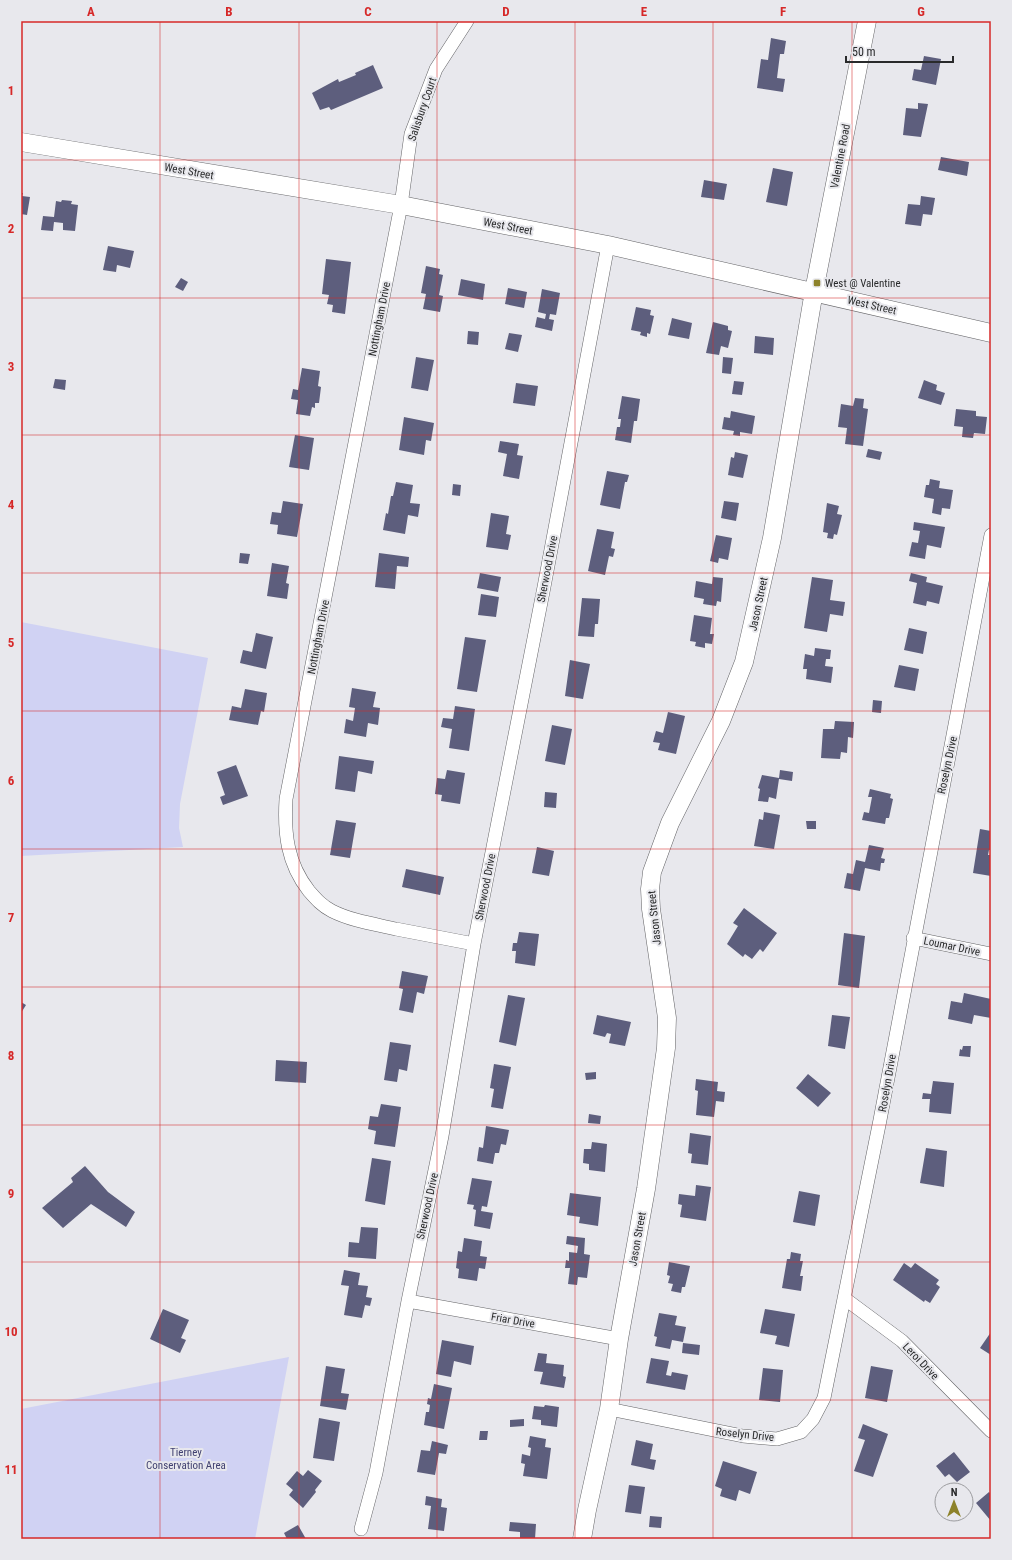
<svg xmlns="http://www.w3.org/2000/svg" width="1012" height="1560" viewBox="0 0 1012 1560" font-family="'Roboto Condensed',sans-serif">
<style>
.green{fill:#d0d2f3}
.building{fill:#5d5e7d}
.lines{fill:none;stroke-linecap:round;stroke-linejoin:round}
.street-casing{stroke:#646467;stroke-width:14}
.secondary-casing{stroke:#646467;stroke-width:19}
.street{stroke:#fff;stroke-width:13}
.secondary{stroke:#fff;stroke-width:18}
.grid{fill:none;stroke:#d62828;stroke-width:1;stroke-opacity:0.55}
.poi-dot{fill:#8d822a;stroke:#e8e8ed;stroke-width:1.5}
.labels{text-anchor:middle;stroke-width:4;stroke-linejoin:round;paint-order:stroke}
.street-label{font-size:11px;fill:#292a2b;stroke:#e8e8ed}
.poi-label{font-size:11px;fill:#292a2b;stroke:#e8e8ed;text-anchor:start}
.park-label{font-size:11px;fill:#424271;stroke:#e8e8ed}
.neatline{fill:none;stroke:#d62828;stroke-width:1.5}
.grid-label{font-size:13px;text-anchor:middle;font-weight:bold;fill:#d62828}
</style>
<rect width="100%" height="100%" fill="#e8e8ed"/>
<!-- green -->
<path class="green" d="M21,622L208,658L180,804L179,828L183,847L21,856Z
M289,1357L255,1539H21V1409Z"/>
<!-- building -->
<path class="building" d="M771,38L786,41L784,54H780L777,78L785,79L783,92L757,88L761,59L768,60Z
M924,56L941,59L936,85L912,80L914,69L921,70Z
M373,65L383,88L331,110L329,107L320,110L312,93L338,79L339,82L356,75L355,73Z
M918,103L928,104L921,137L903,135L906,108L918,109Z
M941,157L969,162L967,176L938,170Z
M773,168L793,172L787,206L766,202Z
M704,180L727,184L724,200L701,197Z
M21,193H23L22,196L30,197L27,215L21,214Z
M921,196L935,198L932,215L923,214L921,226L905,224L908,204L920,205Z
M62,200L72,201L71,204L78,205L75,231L63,230V223L54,222L53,231L41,230L43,216L54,217L56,201L61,202Z
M108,246L134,251L130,268L117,265L116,272L103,270Z
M326,259L351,262L345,314L332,312L333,305L327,304L329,295L322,294Z
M426,266L440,269L439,274L443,275L439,295L443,296L440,312L423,309L426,294L421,293Z
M181,278L188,282L183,291L175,287Z
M461,279L485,284L483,300L458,295Z
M508,288L527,292L524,308L505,304Z
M542,289L560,293L556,315L550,314L549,319L554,320L552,331L535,327L537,317L545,319L546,314L538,312Z
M636,307L651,310L650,315L654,316L650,334L647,333V337L640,335L641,332L631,330Z
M672,318L692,323L689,339L668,335Z
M713,322L728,326V330L732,331L728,348L721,346L719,355L706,353Z
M468,331L479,332L478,345L467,344Z
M509,333L522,335L518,352L505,349Z
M755,336L774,338L773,355L754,353Z
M416,357L434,360L428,391L411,388Z
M723,357L733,358L731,374L722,373Z
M302,368L320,371L318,386L321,387L319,403H315V408L312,407L310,416L296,414L298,400L291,399L293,389L298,390Z
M55,379L66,380L65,390L53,388Z
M924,380L937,385L936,390L945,393L941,405L918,398Z
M734,381L744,382L742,395L732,394Z
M516,383L538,386L535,406L513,403Z
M622,396L640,399L637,421H634L631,443L615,440L617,427H620L621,419H618Z
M855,398L864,399L863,408L868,409L863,446L845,444L847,428L838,427L841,404L853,406Z
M956,409L976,411V416L987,417L985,434L974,433L973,438L962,437L963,427L954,426Z
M731,411L755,416L752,434L740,432V436L733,435L734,431L722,429L724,417L730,418Z
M404,417L434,423L431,441L426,440L424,455L399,450Z
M295,435L314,438L309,470L289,467Z
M500,441L519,444L517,455L523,456L519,479L503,476L507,454L498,452Z
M868,449L882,452L880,460L866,457Z
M735,452L748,455L743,478L728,475L731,457L734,458Z
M607,471L629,475L627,482H625L620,509L600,505Z
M930,479L940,481L939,488L953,490L950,509L942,508L941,515L932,513L934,499L924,497L926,485H929Z
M396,482L413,485L410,503L420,504L418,517L408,515L405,534L383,530L386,513L388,514L391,496H393Z
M453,484L461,485L460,496L452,495Z
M283,501L303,504L297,537L277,534L278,525L270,524L272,512L281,513Z
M724,501L739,503L736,521L721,518Z
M827,503L839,506L837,514L842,515L837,535L834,534L833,539L827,538L828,533L823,532Z
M491,513L509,516L506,534L511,535L508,550L486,547Z
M914,522L945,527L941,548L927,545L925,559L909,556L912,542L918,543L920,531L913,530Z
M597,529L614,532L611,548L615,549L613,557L609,556L605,575L588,571Z
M716,535L732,538L728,560L719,558L718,563L710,561Z
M240,553L250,554L248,564L239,563Z
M379,553L409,557L408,567L397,566L395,589L375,587Z
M272,563L289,566L286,583L289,584L287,599L267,596Z
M480,573L501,577L498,592L477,588Z
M911,573L927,577L926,582L943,586L939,604L927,601L926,606L913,603L917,583L909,581Z
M713,577L723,578L721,602L717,601L716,606L703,604L704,599L694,597L696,581L712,584Z
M812,577L833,580L830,600L845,602L843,616L830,614L827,632L804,628Z
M481,594L499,597L496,617L478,615Z
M582,598L600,599L598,624H595L594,637L578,636Z
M694,615L712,618L710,634H714L712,644L705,643V648L695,646L696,642L690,641Z
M909,628L927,632L923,654L904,650Z
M256,633L273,637L266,669L240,663L243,650L252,652Z
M465,637L486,640L477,692L457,689Z
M815,648L831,650L830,659H826L825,666L833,667L831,683L806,679L807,669H803L805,654L814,656Z
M570,660L590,664L583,699L565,696Z
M899,665L919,669L915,691L894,687Z
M352,688L376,692L373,707L380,708L378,725L368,723L366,737L344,733L346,719L353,721L355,708L349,707Z
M245,689L267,693L264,712L261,711L258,725L229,720L232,706L241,708Z
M873,700L882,701L881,713L872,712Z
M455,706L475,709L469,751L449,748L452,729L441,727L443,718L453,719Z
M668,712L685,716L676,754L658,750L660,743L653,742L656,731L663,733Z
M835,721L854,722L853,738L848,737L847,753L841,752L840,759L821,758L823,729H834Z
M552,725L572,729L565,765L545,761Z
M339,756L374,761L372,774L358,771L355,792L335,789Z
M236,765L248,796L223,805L220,797L225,795L217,772Z
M447,770L465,773L460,804L441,801L442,795L435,794L437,778L445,779Z
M780,770L793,772L792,781L779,779L776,799L769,797L768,802L758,801L760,789L758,788L762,775L779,778Z
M870,789L891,794L890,798L893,799L889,818H886L885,824L862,820L864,812L869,813L872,797H868Z
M545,792L557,793L556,808L544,807Z
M764,812L780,815L774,849L754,846L759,819L763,820Z
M336,820L356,823L350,858L330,855Z
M806,821H816V829H807Z
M980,829L991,831V850H989L988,855H991V876L973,873Z
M869,845L884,848L881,858L885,859L884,863H881L880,871L865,868L860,891L844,888L847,873L853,874L856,860L865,862Z
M537,847L554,851L549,876L532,873Z
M406,869L444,877L440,895L402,887Z
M744,908L777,933L763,952L760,949L752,959L745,954L743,957L727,944L738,926L733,923Z
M519,932L539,934L535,966L515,963L516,951H512L513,943H517Z
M844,933L865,936L859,988L838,985Z
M402,971L428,976L424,994L417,992L413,1013L399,1010L403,989L399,988Z
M964,993L991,999V1018L974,1015L972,1024L948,1019L951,1001L962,1003Z
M508,995L525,998L516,1046L499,1042Z
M21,1002L26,1005L21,1013Z
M597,1015L631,1022L625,1046L609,1043L611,1034L607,1033L605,1037L593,1034Z
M832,1015L850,1017L845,1049L828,1046Z
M390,1042L411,1045L407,1071L399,1069L397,1082L384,1080Z
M963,1046H971L970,1057L959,1056L960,1049L962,1050Z
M276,1060L307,1062L306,1083L275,1081Z
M494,1064L511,1067L503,1109L491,1107L494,1089L490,1088Z
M596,1072V1079L586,1080L585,1073Z
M808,1074L831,1093L818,1107L796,1088Z
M696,1079L718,1082L717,1091L725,1092L724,1102L716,1101L714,1117L696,1115L698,1091L695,1090Z
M933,1081L954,1083L951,1114L929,1112L930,1099H922L923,1093L931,1094Z
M381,1104L401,1107L395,1147L374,1144L376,1131L368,1129L370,1116L378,1117Z
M589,1114L601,1116L600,1124L588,1123Z
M486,1126L509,1130L506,1145L501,1144L499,1153H495L493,1164L477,1161L479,1147L483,1148Z
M690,1133L711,1136L708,1165L691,1163L692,1154L688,1153Z
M592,1142L607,1144L605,1172L589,1170V1164L583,1163L584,1149H591Z
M926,1148L947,1151L944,1187L920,1183Z
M372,1158L391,1161L385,1205L365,1201Z
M85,1166L108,1192L135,1212L126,1227L91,1204L63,1228L42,1208L73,1182L71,1178Z
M472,1178L492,1181L487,1207L482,1206L481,1211L493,1213L490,1229L474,1226L476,1210L473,1209L474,1205L467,1204Z
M696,1185L711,1187L706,1221L680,1217L682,1205L678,1204L679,1194L695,1196Z
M799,1191L820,1195L815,1226L793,1222Z
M570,1193L601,1197L598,1226L579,1223L580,1217L567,1215Z
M361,1227L378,1228L376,1259L348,1257L349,1242L359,1243Z
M567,1236L585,1238L584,1254L590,1255L587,1278L578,1277L577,1285L568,1284L570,1268H565L566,1260L569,1261V1252L577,1253L578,1246L566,1244Z
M464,1238L482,1241L480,1256L487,1257L485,1269L479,1268L477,1281L458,1278L459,1269L456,1268L458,1251L462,1252Z
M791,1252L801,1254L800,1261H803L800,1276H803L801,1291L782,1288L787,1259H790Z
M669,1262L690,1266L685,1287H682L681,1293L671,1291L673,1284L668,1283L670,1276L667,1275Z
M904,1263L911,1268L915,1263L939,1280L936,1284L940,1287L930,1303L925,1300L924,1302L893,1280Z
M344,1270L360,1273L358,1285L368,1286L366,1297L372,1298L370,1306L365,1305L362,1318L344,1315L349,1286L341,1285Z
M163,1309L189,1320L181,1338L186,1340L180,1353L150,1339Z
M765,1309L795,1314L789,1347L775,1344L777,1336L760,1333Z
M659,1313L677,1316L675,1325L686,1327L683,1342L672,1340L670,1349L655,1346L657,1337L654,1336Z
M991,1332V1355L980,1348Z
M442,1340L474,1346L471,1365L454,1361L451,1377L436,1374Z
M683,1343L700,1345L699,1355L682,1353Z
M538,1353L547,1354L546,1363L564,1365L563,1376L566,1377L564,1388L540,1384L543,1372L534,1371Z
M651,1358L669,1361L666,1375L671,1376L672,1372L688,1375L685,1390L646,1383Z
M326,1366L345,1369L341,1393L349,1394L346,1410L320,1406Z
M871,1366L893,1370L887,1402L865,1398Z
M763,1368L783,1370L780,1402L759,1400Z
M434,1384L452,1388L444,1429L424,1425L426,1412H429L430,1405L427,1404L428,1398L431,1399Z
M545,1405L559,1407L557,1427L541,1425V1420L532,1419L534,1406L544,1407Z
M319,1418L340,1422L334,1461L313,1458Z
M524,1419V1426L510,1427V1420Z
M863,1424L888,1434L873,1477L854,1471L865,1440L858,1438Z
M480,1431H488L487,1440H479Z
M530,1436L546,1439L545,1447L551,1448L547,1479L523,1476L525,1464L521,1463L522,1454L530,1456L531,1448L528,1447Z
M636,1440L653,1444L650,1459L656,1460L654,1470L631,1465Z
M432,1441L448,1445L446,1454L439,1453L435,1475L417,1472L421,1450L430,1451Z
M954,1452L970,1472L957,1482L949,1474L945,1477L936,1466Z
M723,1461L757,1472L750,1494L739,1490L736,1501L720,1496L722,1489L715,1486Z
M308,1470L322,1481L315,1490L316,1492L303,1508L289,1495L293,1490L286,1484L297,1471L303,1476Z
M629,1485L645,1487L641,1514L625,1512Z
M964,1487L971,1494L966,1500V1490H961Z
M989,1492L991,1494V1521L976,1503Z
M426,1496L442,1499L441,1507L447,1508L444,1531L428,1529L431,1506L425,1505Z
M650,1516L662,1517L661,1528L649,1527Z
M510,1522L536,1524L535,1539H520V1532L509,1531Z
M298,1525L306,1539H287L284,1533Z"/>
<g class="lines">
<defs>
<path id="street" d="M467,21L436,69L411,134L401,205L286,799C284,833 287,863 309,891C316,899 322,906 332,911C352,921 374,924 396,929C422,934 448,939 474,944
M913,938L991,954
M844,1298L902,1341L991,1431
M408,1301L619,1339
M609,1409L743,1436L777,1439L801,1432L813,1419L824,1398L880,1120L991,535
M361,1529L376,1473L408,1301L442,1136L474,944L544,587L608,245"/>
<path id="secondary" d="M21,142L401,205L608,245L991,333
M582,1539L587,1510L609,1409L619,1339L646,1189L666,1048L667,1018L651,909L650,889L652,872L670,823L721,721L744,662L772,538L814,291L867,21"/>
</defs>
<!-- street casing -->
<use href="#street" class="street-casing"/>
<!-- secondary casing -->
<use href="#secondary" class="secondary-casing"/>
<!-- street -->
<use href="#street" class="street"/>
<!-- secondary -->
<use href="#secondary" class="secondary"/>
</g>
<!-- grid -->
<path class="grid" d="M160,21V1539M299,21V1539M437,21V1539M575,21V1539M713,21V1539M852,21V1539M21,160H991M21,298H991M21,435H991M21,573H991M21,711H991M21,849H991M21,987H991M21,1125H991M21,1262H991M21,1400H991"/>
<!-- markers -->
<rect class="poi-dot" x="813" y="279" width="8" height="8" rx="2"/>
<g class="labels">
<!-- street labels -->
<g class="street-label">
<text transform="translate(422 109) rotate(-71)" y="4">Salisbury Court</text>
<text transform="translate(840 156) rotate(-79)" y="4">Valentine Road</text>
<text transform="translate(189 171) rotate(10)" y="4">West Street</text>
<text transform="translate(508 226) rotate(11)" y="4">West Street</text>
<text transform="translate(872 305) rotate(13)" y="4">West Street</text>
<text transform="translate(379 319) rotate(-79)" y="4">Nottingham Drive</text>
<text transform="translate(547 569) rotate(-79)" y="4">Sherwood Drive</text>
<text transform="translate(758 604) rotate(-78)" y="4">Jason Street</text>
<text transform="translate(318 637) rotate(-79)" y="4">Nottingham Drive</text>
<text transform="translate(947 765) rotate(-78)" y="4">Roselyn Drive</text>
<text transform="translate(485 887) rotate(-79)" y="4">Sherwood Drive</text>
<text transform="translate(654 918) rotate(-96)" y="4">Jason Street</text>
<text transform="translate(952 946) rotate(12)" y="4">Loumar Drive</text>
<text transform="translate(887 1083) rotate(-80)" y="4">Roselyn Drive</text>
<text transform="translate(427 1206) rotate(-78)" y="4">Sherwood Drive</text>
<text transform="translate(637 1239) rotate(-80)" y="4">Jason Street</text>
<text transform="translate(513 1320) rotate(10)" y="4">Friar Drive</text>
<text transform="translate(921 1361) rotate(46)" y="4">Leroi Drive</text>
<text transform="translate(745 1434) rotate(6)" y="4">Roselyn Drive</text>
</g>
<!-- poi labels -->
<g class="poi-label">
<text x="825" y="287">West @ Valentine</text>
</g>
<!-- park labels -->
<g class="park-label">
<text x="186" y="1456">Tierney<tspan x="186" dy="13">Conservation Area</tspan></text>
</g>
</g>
<!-- border -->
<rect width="1012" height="1560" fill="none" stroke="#e8e8ed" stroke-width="44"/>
<!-- north arrow -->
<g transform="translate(954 1502)"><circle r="19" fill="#e8e8ed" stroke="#9c9c9f"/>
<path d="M0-3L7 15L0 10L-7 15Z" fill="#8d822a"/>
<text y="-6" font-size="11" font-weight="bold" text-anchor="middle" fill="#292a2b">N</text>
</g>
<!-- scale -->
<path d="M846 56v6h107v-6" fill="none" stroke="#292a2b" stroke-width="2"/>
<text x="852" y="56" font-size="12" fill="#292a2b" stroke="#e8e8ed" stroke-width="3" paint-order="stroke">50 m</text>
<rect x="22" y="22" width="968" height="1516" class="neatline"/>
<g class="grid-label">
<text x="91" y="16">A</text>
<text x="229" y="16">B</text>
<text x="368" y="16">C</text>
<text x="506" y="16">D</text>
<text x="644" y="16">E</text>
<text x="783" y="16">F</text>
<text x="921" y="16">G</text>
<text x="11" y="95">1</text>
<text x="11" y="233">2</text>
<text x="11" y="371">3</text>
<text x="11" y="509">4</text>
<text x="11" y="647">5</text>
<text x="11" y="785">6</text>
<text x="11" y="922">7</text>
<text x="11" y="1060">8</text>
<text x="11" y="1198">9</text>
<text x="11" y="1336">10</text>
<text x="11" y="1474">11</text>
</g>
</svg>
